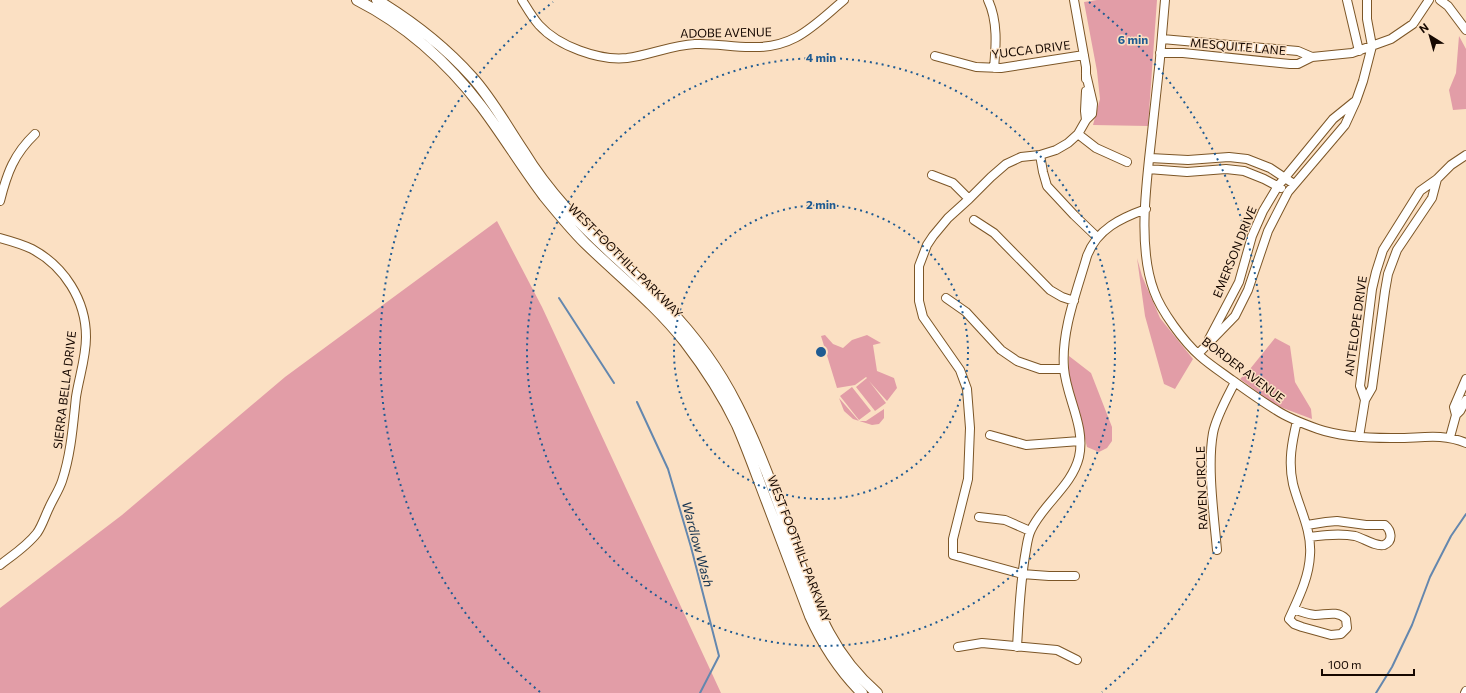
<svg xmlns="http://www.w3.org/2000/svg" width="1466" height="693" viewBox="0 0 1466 693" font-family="Commissioner,sans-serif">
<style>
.green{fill:#e29da7}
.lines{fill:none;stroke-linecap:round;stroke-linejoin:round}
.stream{stroke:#6487ae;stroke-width:2}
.minor-casing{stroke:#7c5627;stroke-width:10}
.major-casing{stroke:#7c5627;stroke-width:12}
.minor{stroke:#fff;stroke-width:8}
.major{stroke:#fff;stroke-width:10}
.ring{fill:none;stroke:#1f5b92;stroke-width:2;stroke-dasharray:2 4}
.labels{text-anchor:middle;stroke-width:3;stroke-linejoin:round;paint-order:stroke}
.street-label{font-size:12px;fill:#160800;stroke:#fbe0c3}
.water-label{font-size:13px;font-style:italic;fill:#13314e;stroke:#fbe0c3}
.centre{fill:#1f5b92;stroke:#fbe0c3;stroke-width:2}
.ring-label{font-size:12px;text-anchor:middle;font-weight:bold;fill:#1f5b92;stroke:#fbe0c3;stroke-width:3;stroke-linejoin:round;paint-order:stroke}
</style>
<rect width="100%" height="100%" fill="#fbe0c3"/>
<!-- green -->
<path class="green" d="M1097,0H1157L1148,126L1093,125L1100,99L1097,71L1084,2Z
M1459,36L1466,49V109L1453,110L1449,90L1456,73Z
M497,221L542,307L721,693H0V608L122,515L285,377Z
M1137,258L1142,276L1160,318L1193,359L1175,389L1164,384L1145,316Z
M825,335L833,344L843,348L852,340L867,335L881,343L873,345L877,371L894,378L897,388L887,401L869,381L886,403L875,411L856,387L867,378L866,377L855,385L837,388L821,336Z
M1275,338L1290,346L1295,382L1311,409L1312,419L1275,405L1240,379L1250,369Z
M1069,356L1091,373L1112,427V441L1107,448L1099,452L1087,447L1069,374Z
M852,387L871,411L859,420L840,396Z
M839,398L859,421H866L884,409V418L879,424L872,425L853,419L844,411Z"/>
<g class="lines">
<!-- stream -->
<path class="stream" d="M559,298L614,383
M637,402L668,469L691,547L719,656L700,693
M1376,693L1392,667L1412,625L1430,577L1451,536L1466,514"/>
<defs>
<path id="minor" d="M522,0C527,8 532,17 539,25C558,46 599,61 627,58C650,55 672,45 695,44C713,43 732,47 750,47C794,49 813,26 844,0
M988,0C998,21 996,46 994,68
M1074,0L1086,67V79
M1165,0C1162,41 1158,82 1153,123C1148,173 1136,243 1154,291C1161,311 1184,342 1200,356C1210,365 1221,372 1232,380C1246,390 1261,401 1276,410C1288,418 1304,424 1318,429C1341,437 1367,438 1391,438C1418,439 1440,432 1466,443
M1347,0L1359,51
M1440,0L1448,6L1466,30
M1162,39L1298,51L1312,57
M1160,53H1183L1290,64H1298L1312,57L1352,53L1391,39L1413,24L1429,0
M935,56L976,67L1001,68L1084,55
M1086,120L1085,111L1086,91
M1078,134L1096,148L1127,162
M1040,155L1043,172L1047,186L1074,215L1097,237
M1150,158L1188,160L1229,157L1247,159L1270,168L1294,184
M1148,169L1187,172L1226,169L1244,171L1264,179L1281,188
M932,175L953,183L969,199
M0,201C7,173 14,154 35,134
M974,220L994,233L1050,290L1062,297L1074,301
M0,238C11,241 22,244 32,249C64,266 86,300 86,337C86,358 79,377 76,397C73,425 71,454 62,481C59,490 53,499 49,508C45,516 42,526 37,533C27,546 13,555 0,565
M946,298L966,312L1001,350L1017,361L1040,369H1064
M1209,339L1239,282L1252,236L1263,211L1278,186L1333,119L1354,102
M1198,354L1235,316L1248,290L1268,231L1288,192L1345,125L1356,101L1363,81L1372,46L1367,19V0
M1365,400L1360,386L1372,289L1376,272L1383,250L1420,191L1437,179L1451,165L1466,155
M1456,415L1460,411L1466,400
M990,435L1026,445L1080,441
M1359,437L1365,400L1372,388L1385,291L1388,274L1397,250L1432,198L1437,179
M1450,437L1456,415L1454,407L1466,379
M979,517L1005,520L1030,531
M1307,525L1326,522L1337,521L1366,525H1385C1391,530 1394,541 1384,545C1376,547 1363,538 1355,536C1340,533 1324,535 1309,537
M1217,550C1214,516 1207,466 1213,433C1216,417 1228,396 1235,382
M1075,576H1049L1022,574L953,555V539L968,479L970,428L967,389L960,370L923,317L919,301V266L927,245L933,236L948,218L969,199L991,177L1006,164L1021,157L1040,155L1056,150L1068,143L1078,134L1086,120L1092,114L1093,104L1086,74
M1294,609C1301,612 1307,614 1315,615C1326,615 1337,610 1346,619L1347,628L1341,634L1331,635L1302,627L1294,624L1289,619C1298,599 1309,578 1310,555C1312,530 1299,508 1293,484C1288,462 1292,442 1297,421
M958,647L982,643L1057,650L1077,660
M1017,647C1019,614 1020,582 1026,550C1027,544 1028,536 1031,530C1043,504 1072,486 1079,457C1086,426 1066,397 1064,368C1061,331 1077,291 1087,256C1097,229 1121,218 1146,209
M1465,693L1466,691"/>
<path id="major" d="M357,0C406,25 448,63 481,106C503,135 522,167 544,196C557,212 571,229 585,243C619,276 656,305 685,342C705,368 723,396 737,425C748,450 757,476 767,502C781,540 796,578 810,616C823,645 839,670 862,693
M377,0C410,20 446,48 472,77C492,99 507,127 524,152C536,172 551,191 566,208C597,243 634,272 666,306C694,335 719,369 737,405C760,450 777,499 794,547C815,604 829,652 877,693"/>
</defs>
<!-- minor casing -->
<use href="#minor" class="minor-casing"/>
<!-- major casing -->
<use href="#major" class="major-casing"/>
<!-- minor -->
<use href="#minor" class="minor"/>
<!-- major -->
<use href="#major" class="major"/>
</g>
<!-- distance rings -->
<g class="ring">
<circle cx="821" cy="352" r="147"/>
<circle cx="821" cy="352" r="294"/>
<path d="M540 692A441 441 0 0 1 553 2M1089 2A441 441 0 0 1 1102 692"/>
</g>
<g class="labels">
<!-- street labels -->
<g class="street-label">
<text transform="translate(726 33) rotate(-1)" y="4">ADOBE AVENUE</text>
<text transform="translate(1238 47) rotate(5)" y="4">MESQUITE LANE</text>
<text transform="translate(1031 50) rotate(-7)" y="4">YUCCA DRIVE</text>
<text transform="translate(1235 252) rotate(-68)" y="4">EMERSON DRIVE</text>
<text transform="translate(625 261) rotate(45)" y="4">WEST FOOTHILL PARKWAY</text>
<text transform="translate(1356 326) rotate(-82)" y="4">ANTELOPE DRIVE</text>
<text transform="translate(1243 370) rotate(37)" y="4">BORDER AVENUE</text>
<text transform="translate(65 390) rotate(-83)" y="4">SIERRA BELLA DRIVE</text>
<text transform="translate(1202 488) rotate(-92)" y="4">RAVEN CIRCLE</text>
<text transform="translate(799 549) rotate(69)" y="4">WEST FOOTHILL PARKWAY</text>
</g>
<!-- water labels -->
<g class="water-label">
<text transform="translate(698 544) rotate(75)" y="5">Wardlow Wash</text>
</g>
</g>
<circle cx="821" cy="352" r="6" class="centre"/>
<g class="ring-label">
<text x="1133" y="44">6 min</text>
<text x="821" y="62">4 min</text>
<text x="821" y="209">2 min</text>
</g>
<!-- north arrow -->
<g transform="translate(1430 36) rotate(323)" stroke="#fbe0c3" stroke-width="3" paint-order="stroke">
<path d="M0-3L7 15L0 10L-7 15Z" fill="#160800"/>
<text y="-6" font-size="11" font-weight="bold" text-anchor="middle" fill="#160800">N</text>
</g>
<!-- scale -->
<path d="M1322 669v6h92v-6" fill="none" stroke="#160800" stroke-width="2"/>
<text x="1328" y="669" font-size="12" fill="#160800" stroke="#fbe0c3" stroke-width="3" paint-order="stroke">100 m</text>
</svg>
